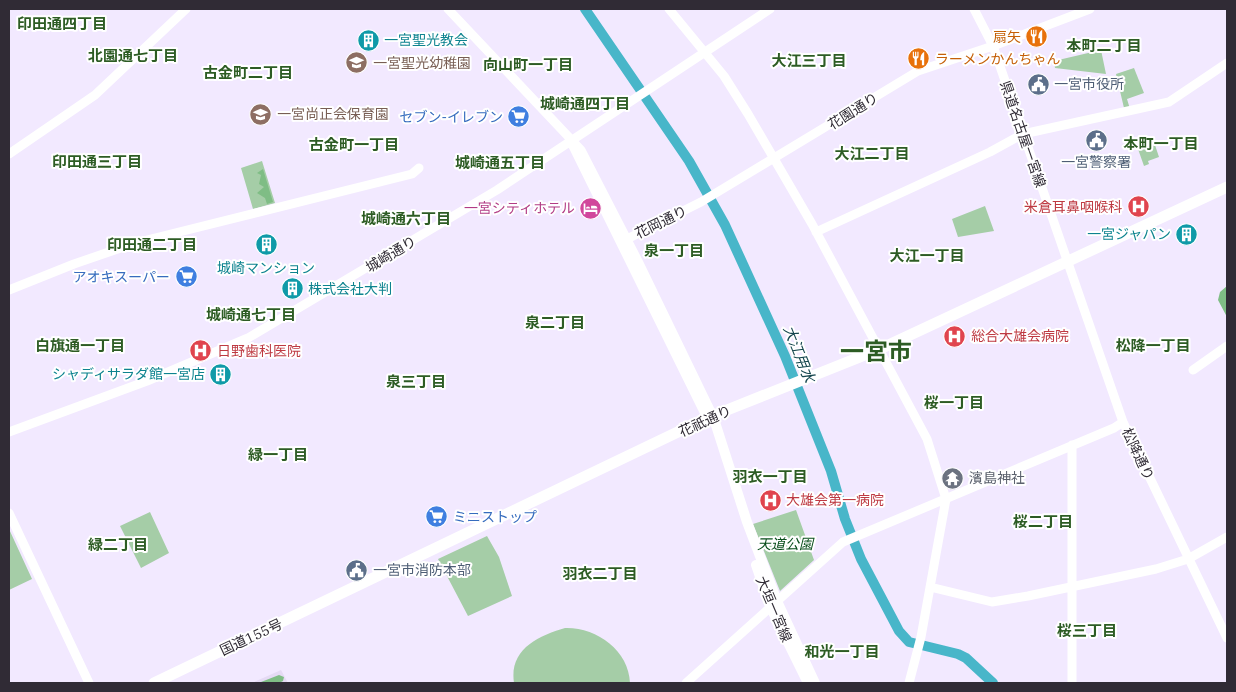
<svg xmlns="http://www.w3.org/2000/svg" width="1236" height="692" viewBox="0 0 1236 692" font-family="'IBM Plex Serif','Noto Sans JP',serif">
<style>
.built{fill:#e5daf4}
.green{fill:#a5cda7}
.forest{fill:#7fbd85}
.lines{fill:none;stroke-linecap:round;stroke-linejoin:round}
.river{stroke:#48b6c9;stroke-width:10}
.secondary{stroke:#fff;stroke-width:9}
.primary{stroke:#fff;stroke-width:10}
.highway{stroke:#fff;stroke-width:11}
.labels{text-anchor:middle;stroke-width:4;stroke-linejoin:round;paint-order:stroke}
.food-label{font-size:14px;fill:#c56008;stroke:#fff;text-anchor:end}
.culture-label{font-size:14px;fill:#0d838f;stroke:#fff;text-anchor:start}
.education-label{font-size:14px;fill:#785e54;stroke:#fff;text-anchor:start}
.service-label{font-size:14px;fill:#4e5e75;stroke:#fff;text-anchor:start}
.street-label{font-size:14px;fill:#302b35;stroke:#fff}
.shop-label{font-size:14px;fill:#366cbe;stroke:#fff;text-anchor:end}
.health-label{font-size:14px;fill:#be3a42;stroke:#fff;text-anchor:start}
.hotel-label{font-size:14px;fill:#b23c85;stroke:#fff;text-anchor:end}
.worship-label{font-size:14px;fill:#5b616d;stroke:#fff;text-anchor:start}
.park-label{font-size:14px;font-style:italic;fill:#074d1a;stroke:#fff}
.neighbourhood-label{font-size:15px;font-weight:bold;fill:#2d5c24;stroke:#fff}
.water-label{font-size:15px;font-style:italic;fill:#16474f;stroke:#fff}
.town-label{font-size:24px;font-weight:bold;fill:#2d5c24;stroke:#fff}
</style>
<rect width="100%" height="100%" fill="#f2e9ff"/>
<!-- built -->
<path class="built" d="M281,670L288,683H252Z"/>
<!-- green -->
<path class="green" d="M1101,50L1106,74L1055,68L1054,61Z
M1134,68L1144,93L1127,99L1130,109L1124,108L1116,74Z
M1154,142L1159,157L1148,161L1149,164L1144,166L1138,149Z
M262,161L275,203L253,209L241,168Z
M985,206L994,231L958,237L952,219Z
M796,510L814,560L780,591L753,524Z
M150,512L169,553L141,568L120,526Z
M9,529L32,579L9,590Z
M487,536L499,557L512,596L468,616L438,559Z
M565,628C596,627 629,650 630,683H514C509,650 537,636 565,628Z"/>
<!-- forest -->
<path class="forest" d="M263,169L273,202L267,204L265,198L257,193L264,187L259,184L261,175L257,173Z
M1227,286V317L1218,300L1220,292Z
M279,675L284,677L283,681L279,683L261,682Z"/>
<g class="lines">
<!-- river -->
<path class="river" d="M585,9L689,161L725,225L785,356L831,471L845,519L861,559L899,631L909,642L958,654L966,658L993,683"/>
<!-- secondary -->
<path class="secondary" d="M448,9L581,150L638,261L713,416
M669,9L724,76L748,114L812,224L927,439L946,499L921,637L909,683
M974,9L993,46L1123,422L1227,638
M571,142L707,418
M9,154L95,95L186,9
M816,232L990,152L1023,134L1169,102L1227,63
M621,242L701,202L918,71L993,46L1090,9
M9,290L74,264L135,243L412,174L419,168
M1193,370L1227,346
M9,432L147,381L248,338L497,190L770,9
M1072,445V683
M9,513L89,683
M930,587L992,602L1028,596L1156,569L1188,559L1227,537
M686,683L843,542L1114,428L1123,422"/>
<!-- primary -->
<path class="primary" d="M713,416L747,522L777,601L815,683
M756,565L770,606L808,683"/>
<!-- highway -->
<path class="highway" d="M154,683L707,418L880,349L1227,187"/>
</g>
<!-- icons -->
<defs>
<symbol id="restaurant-disc" viewBox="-11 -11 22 22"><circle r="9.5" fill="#e8710a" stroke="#fff"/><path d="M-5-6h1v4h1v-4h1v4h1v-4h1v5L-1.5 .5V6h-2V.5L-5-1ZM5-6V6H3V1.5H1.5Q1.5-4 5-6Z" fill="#fff"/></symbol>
<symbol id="building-disc" viewBox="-11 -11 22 22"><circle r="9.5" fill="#0f9aa8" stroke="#fff"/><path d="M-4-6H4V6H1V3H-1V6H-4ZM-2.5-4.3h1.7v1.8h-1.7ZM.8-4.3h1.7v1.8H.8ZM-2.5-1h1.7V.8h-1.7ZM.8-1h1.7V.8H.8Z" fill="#fff"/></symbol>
<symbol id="school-disc" viewBox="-11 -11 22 22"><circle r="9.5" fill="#8d6e63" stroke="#fff"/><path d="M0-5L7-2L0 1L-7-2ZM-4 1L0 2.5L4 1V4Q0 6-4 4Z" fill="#fff"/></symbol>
<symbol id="civic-disc" viewBox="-11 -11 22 22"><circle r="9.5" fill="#5c6f8a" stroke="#fff"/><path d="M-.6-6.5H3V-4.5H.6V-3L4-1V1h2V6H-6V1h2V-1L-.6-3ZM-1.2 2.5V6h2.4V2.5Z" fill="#fff"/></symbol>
<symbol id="supermarket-disc" viewBox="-11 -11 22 22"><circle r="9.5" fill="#3f7fe0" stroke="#fff"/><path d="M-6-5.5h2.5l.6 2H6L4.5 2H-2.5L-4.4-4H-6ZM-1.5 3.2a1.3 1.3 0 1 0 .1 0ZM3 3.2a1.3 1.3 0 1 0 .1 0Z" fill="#fff"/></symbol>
<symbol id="hospital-disc" viewBox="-11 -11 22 22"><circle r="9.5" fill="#e0444e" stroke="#fff"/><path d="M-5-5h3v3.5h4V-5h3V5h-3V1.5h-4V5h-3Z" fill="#fff"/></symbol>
<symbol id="hotel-disc" viewBox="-11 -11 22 22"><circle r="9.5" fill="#d1479c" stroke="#fff"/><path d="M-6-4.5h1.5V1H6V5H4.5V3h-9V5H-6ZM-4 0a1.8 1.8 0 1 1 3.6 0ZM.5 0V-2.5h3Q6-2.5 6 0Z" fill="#fff"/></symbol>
<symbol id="temple-disc" viewBox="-11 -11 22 22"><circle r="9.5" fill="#6b7280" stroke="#fff"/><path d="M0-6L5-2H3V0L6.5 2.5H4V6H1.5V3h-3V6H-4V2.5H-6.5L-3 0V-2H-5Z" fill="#fff"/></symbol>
</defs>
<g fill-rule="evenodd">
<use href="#restaurant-disc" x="1024" y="24" width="25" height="25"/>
<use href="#building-disc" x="356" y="28" width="25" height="25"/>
<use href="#restaurant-disc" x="906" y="46" width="25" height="25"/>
<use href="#school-disc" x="344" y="50" width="25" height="25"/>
<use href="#civic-disc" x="1026" y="72" width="25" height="25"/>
<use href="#school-disc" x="248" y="102" width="25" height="25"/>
<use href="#supermarket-disc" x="506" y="104" width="25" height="25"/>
<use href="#civic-disc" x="1084" y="128" width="25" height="25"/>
<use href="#hospital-disc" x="1126" y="194" width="25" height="25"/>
<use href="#hotel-disc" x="578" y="196" width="25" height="25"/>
<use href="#building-disc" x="1174" y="222" width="25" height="25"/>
<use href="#building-disc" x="254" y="232" width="25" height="25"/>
<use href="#supermarket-disc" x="174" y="264" width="25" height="25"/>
<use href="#building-disc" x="280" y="276" width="25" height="25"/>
<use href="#hospital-disc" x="942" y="324" width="25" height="25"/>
<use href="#hospital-disc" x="188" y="338" width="25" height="25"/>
<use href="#building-disc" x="208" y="362" width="25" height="25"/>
<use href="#temple-disc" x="940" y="466" width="25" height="25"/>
<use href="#hospital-disc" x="758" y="488" width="25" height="25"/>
<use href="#supermarket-disc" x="424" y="504" width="25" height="25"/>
<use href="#civic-disc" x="344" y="558" width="25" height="25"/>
</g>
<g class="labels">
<!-- food labels -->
<g class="food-label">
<text x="1021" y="42">扇矢</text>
<text x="935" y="64" text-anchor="start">ラーメンかんちゃん</text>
</g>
<!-- culture labels -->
<g class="culture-label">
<text x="384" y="45">一宮聖光教会</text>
<text x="1171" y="239" text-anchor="end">一宮ジャパン</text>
<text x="266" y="273" text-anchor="middle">城崎マンション</text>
<text x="308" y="294">株式会社大判</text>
<text x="205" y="379" text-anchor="end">シャディサラダ館一宮店</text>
</g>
<!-- education labels -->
<g class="education-label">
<text x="373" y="68">一宮聖光幼稚園</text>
<text x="277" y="119">一宮尚正会保育園</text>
</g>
<!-- service labels -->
<g class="service-label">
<text x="1054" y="89">一宮市役所</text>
<text x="1096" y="167" text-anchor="middle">一宮警察署</text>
<text x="373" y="575">一宮市消防本部</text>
</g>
<!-- street labels -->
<g class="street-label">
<text transform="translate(853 111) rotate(-32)" y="5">花園通り</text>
<text transform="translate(1023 134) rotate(71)" y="5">県道名古屋一宮線</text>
<text transform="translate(661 222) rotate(-26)" y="5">花岡通り</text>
<text transform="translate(391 254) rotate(-31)" y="5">城崎通り</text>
<text transform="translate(705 421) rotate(-24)" y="5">花祇通り</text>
<text transform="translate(1138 454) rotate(65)" y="5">松降通り</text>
<text transform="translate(774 609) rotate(67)" y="5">大垣一宮線</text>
<text transform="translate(251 637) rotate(-25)" y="5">国道155号</text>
</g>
<!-- shop labels -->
<g class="shop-label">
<text x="503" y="122">セブン-イレブン</text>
<text x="170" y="282">アオキスーパー</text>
<text x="453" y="522" text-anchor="start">ミニストップ</text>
</g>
<!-- health labels -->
<g class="health-label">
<text x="1122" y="212" text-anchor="end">米倉耳鼻咽喉科</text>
<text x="971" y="341">総合大雄会病院</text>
<text x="217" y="356">日野歯科医院</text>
<text x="786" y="505">大雄会第一病院</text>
</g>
<!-- hotel labels -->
<g class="hotel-label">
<text x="575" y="213">一宮シティホテル</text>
</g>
<!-- worship labels -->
<g class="worship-label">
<text x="969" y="483">濱島神社</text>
</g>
<!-- park labels -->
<g class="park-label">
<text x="785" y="549">天道公園</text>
</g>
<!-- neighbourhood labels -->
<g class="neighbourhood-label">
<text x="62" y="29">印田通四丁目</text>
<text x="1104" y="51">本町二丁目</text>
<text x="133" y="61">北園通七丁目</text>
<text x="809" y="66">大江三丁目</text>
<text x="528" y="70">向山町一丁目</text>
<text x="248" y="78">古金町二丁目</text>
<text x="585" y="109">城崎通四丁目</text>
<text x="1161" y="149">本町一丁目</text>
<text x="354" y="150">古金町一丁目</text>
<text x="872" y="159">大江二丁目</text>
<text x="97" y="167">印田通三丁目</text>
<text x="500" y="168">城崎通五丁目</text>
<text x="406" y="224">城崎通六丁目</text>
<text x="152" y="250">印田通二丁目</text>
<text x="674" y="256">泉一丁目</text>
<text x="927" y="261">大江一丁目</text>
<text x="251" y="320">城崎通七丁目</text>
<text x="555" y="328">泉二丁目</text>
<text x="80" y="351">白旗通一丁目</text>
<text x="1153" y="351">松降一丁目</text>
<text x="416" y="387">泉三丁目</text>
<text x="954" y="408">桜一丁目</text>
<text x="278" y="460">緑一丁目</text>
<text x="770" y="482">羽衣一丁目</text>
<text x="1043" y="527">桜二丁目</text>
<text x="118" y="550">緑二丁目</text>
<text x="600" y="579">羽衣二丁目</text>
<text x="1087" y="636">桜三丁目</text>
<text x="842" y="657">和光一丁目</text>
</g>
<!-- water labels -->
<g class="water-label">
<text transform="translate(799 354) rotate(68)" y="5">大江用水</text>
</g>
<!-- town labels -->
<g class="town-label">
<text x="876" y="360">一宮市</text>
</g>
</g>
<!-- border -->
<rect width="1236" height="692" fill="none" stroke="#302b35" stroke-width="20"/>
</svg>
